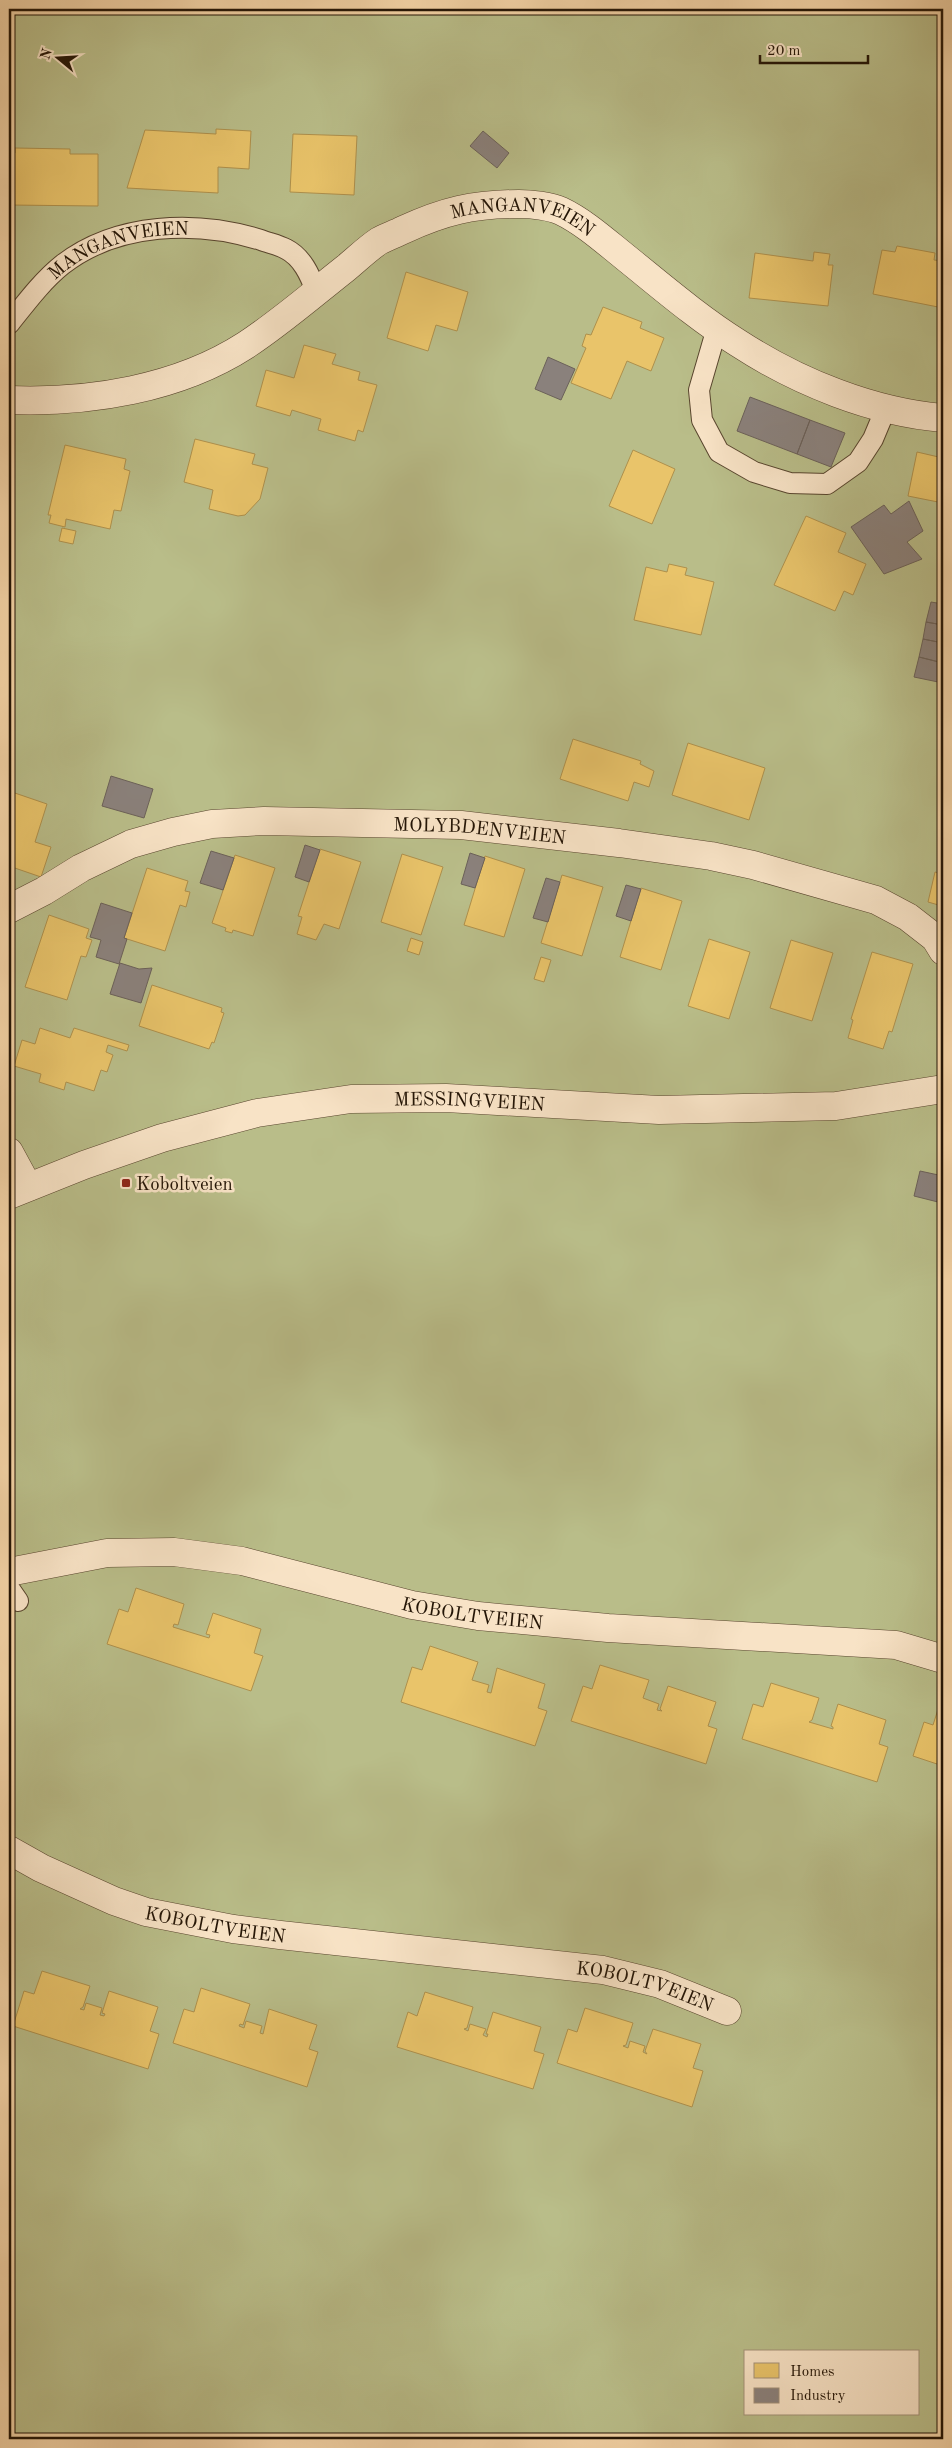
<svg xmlns="http://www.w3.org/2000/svg" width="952" height="2448" viewBox="0 0 952 2448" font-family="'Old Standard TT',serif">
<style>
.green{fill:#b9bd89;stroke:#6e6948;fill-rule:evenodd}
.homes{fill:#e9c46a;stroke:#ae904c}
.industry{fill:#8a817c;stroke:#6b6159}
.lines{fill:none;stroke-linecap:round;stroke-linejoin:round}
.lane-casing{stroke:#58452e;stroke-width:22}
.street-casing{stroke:#58452e;stroke-width:29}
.lane{stroke:#f8e3c6;stroke-width:20}
.street{stroke:#f8e3c6;stroke-width:28}
.poi-dot{fill:#8f2418;stroke:#f8e3c6;stroke-width:2}
.labels{text-anchor:middle;stroke-width:5;stroke-linejoin:round;paint-order:stroke}
.street-label{font-size:19px;fill:#241506;stroke:#f8e3c6}
.poi-label{font-size:19px;fill:#241506;stroke:#f8e3c6;text-anchor:start}
</style>
<rect width="100%" height="100%" fill="#f4d4a7"/>
<filter id="stains"><feTurbulence type="fractalNoise" baseFrequency=".004" numOctaves="4"/><feColorMatrix values="0 0 0 0 .2 0 0 0 0 .09 0 0 0 0 .02 0 0 0 .5 -.17"/></filter>
<radialGradient id="worn" r=".72"><stop offset=".6" stop-color="#630" stop-opacity="0"/><stop offset="1" stop-color="#630" stop-opacity=".3"/></radialGradient>
<!-- green -->
<path class="green" d="M9,9H943V2439H9ZM746,2352H918V2414H746Z"/>
<!-- homes -->
<path class="homes" d="M216,129L251,131L249,169L218,167V193L127,188L145,130L216,134Z
M293,134L357,136L354,195L290,192Z
M15,148L70,149V154H98V206L9,205V153H15Z
M897,246L935,253L934,260L943,261V308L873,294L882,250L895,252Z
M814,252L830,254L828,265H833L828,306L749,298L755,253L813,261Z
M406,272L468,292L457,331L436,325L428,351L387,338Z
M603,307L642,322L640,328L664,338L651,371L627,361L611,399L571,383L586,348L582,346L586,334L591,335Z
M304,345L336,354L332,364L360,372L358,380L377,385L363,432L358,430L355,441L318,430L321,419L292,410L290,416L256,406L266,370L294,378Z
M195,439L255,454L252,464L268,468L260,499L245,515L238,516L209,509L213,490L184,482Z
M65,445L126,459L124,469L130,471L121,511L114,510L110,529L66,519L65,527L49,523L51,515H48Z
M633,450L675,469L652,524L609,506Z
M917,452L943,458V503L908,496Z
M806,516L846,533L838,552L866,564L853,595L844,591L835,611L774,585Z
M62,528L76,531L73,544L59,541Z
M669,564L687,568L685,575L714,582L701,635L634,620L646,567L667,572Z
M573,739L641,761L640,764L654,771L649,787L634,782L628,801L560,779Z
M688,743L765,768L749,820L672,795Z
M9,791L47,804L35,842L51,847L41,877L9,866Z
M320,849L361,862L339,929L324,924L316,940L297,934L302,917L298,916Z
M402,854L443,867L421,935L381,922Z
M235,855L275,868L253,936L233,930L232,933L225,931L226,928L212,923Z
M485,856L525,869L504,937L464,925Z
M147,868L188,881L185,891L190,892L186,907L180,905L165,951L124,938Z
M935,872L943,874L942,906L928,902Z
M562,875L603,887L582,956L541,943Z
M641,888L682,901L661,970L620,957Z
M49,915L89,929L86,938L92,940L86,957L81,956L67,1000L25,987Z
M411,938L423,942L419,955L407,951Z
M709,939L750,952L729,1019L688,1006Z
M791,940L833,953L812,1021L770,1008Z
M872,952L913,964L892,1032L889,1031L883,1049L848,1038L853,1020L851,1019Z
M541,957L551,960L544,982L534,979Z
M152,985L222,1008L221,1012L224,1013L214,1043L212,1042L209,1049L139,1026Z
M40,1028L70,1038L74,1028L129,1045L127,1051L108,1045L106,1052L113,1055L107,1072L101,1070L94,1091L66,1082L64,1090L39,1082L41,1074L14,1066L22,1040L35,1044Z
M136,1588L184,1604L178,1625L174,1624L173,1627L209,1638L210,1635L206,1634L213,1613L261,1629L254,1653L263,1656L251,1691L107,1644L119,1609L128,1612Z
M430,1646L478,1662L472,1680L489,1685L487,1692L491,1693L497,1668L545,1684L538,1708L547,1711L535,1746L401,1702L412,1667L422,1670Z
M600,1665L649,1680L643,1698L659,1704L657,1710L662,1711L660,1709L668,1686L716,1702L708,1726L717,1729L706,1764L571,1721L583,1686L592,1689Z
M771,1683L819,1698L812,1720L809,1722L833,1729V1727L831,1726L838,1704L886,1720L879,1744L888,1747L877,1782L742,1739L753,1704L763,1707Z
M941,1700L943,1701V1766L913,1756L924,1722L933,1725Z
M42,1971L90,1986L83,2007L80,2009L84,2010L86,2003L102,2008L100,2015L104,2016L105,2014L102,2013L109,1991L158,2007L150,2031L159,2034L148,2069L13,2026L24,1991L34,1994Z
M201,1988L250,2004L243,2025L240,2024L239,2026L244,2028L246,2021L262,2026L260,2033L263,2034L269,2009L317,2025L309,2049L318,2052L307,2087L173,2043L184,2009L194,2012Z
M425,1992L473,2007L467,2028L464,2029L468,2031L470,2024L486,2029L483,2035L487,2037L488,2034H486L493,2012L541,2027L534,2051L544,2054L533,2089L397,2047L408,2012L417,2016Z
M585,2008L633,2023L626,2045L623,2046L628,2048L630,2041L645,2046L643,2052L647,2054L645,2051L653,2029L701,2044L693,2068L703,2071L692,2107L557,2063L568,2029L577,2032Z"/>
<!-- industry -->
<path class="industry" d="M483,131L509,153L497,168L470,146Z
M548,357L575,369L561,400L535,389Z
M750,397L810,420L797,454L737,431Z
M810,420L845,433L831,467L797,454Z
M909,501L923,531L907,542L922,559L884,574L851,527L884,505L891,514Z
M931,602L943,604V625L926,622Z
M926,622L943,625V643L923,639Z
M923,639L943,643V663L919,657Z
M919,657L943,663V683L914,677Z
M111,776L153,789L144,818L102,806Z
M305,845L320,850L309,882L295,877Z
M211,851L234,858L223,890L200,883Z
M470,853L485,858L475,888L461,884Z
M546,878L560,882L548,922L533,918Z
M626,885L641,889L631,921L616,916Z
M101,903L132,913L124,938L127,939L119,964L96,957L101,940L90,937Z
M120,963L139,969L152,968L141,1003L110,994Z
M920,1171L943,1176V1208L938,1207V1202L914,1196Z"/>
<g class="lines">
<defs>
<g id="lane">
<path id="s1" d="M9,324C25,304 42,281 62,265C117,222 197,220 261,240C269,243 279,245 286,249C302,257 310,275 316,291"/>
<path d="M717,328L699,390L702,420L719,452L754,472L790,483L827,484L858,462L873,439L886,408"/>
<path d="M9,1588L18,1601"/>
</g>
<g id="street">
<path id="s2" d="M9,400C89,403 178,389 246,345C281,322 313,294 346,268C357,259 367,249 379,241C386,237 395,234 403,230C444,211 473,204 519,204C531,204 550,206 561,211C584,222 605,241 625,257C661,286 698,318 738,343C798,382 872,412 943,418"/>
<path id="s3" d="M9,909L44,891L81,868L131,844L173,832L212,824L264,821L461,825L619,843L711,856L753,865L876,900L908,917L935,938L943,951"/>
<path d="M9,1152L28,1187"/>
<path id="s4" d="M9,1195L84,1165L162,1138L257,1113L351,1099L446,1098L659,1110L836,1106L943,1089"/>
<path id="s5" d="M9,1572L107,1553L174,1552L242,1561L412,1605L478,1616L608,1628L896,1645L943,1659"/>
<path id="s6" d="M9,1850L41,1868L114,1901L146,1912L233,1929L280,1935L603,1970L660,1984L727,2011"/>
</g>
</defs>
<!-- lane casing -->
<use href="#lane" class="lane-casing"/>
<!-- street casing -->
<use href="#street" class="street-casing"/>
<!-- lane -->
<use href="#lane" class="lane"/>
<!-- street -->
<use href="#street" class="street"/>
</g>
<!-- markers -->
<rect class="poi-dot" x="121" y="1178" width="10" height="10" rx="2.5"/>
<g class="labels">
<!-- street labels -->
<g class="street-label">
<text dy="7" stroke="none"><textPath href="#s2" startOffset="568">MANGANVEIEN</textPath></text>
<text dy="7" stroke="none"><textPath href="#s1" startOffset="139">MANGANVEIEN</textPath></text>
<text dy="7" stroke="none"><textPath href="#s3" startOffset="490">MOLYBDENVEIEN</textPath></text>
<text dy="7" stroke="none"><textPath href="#s4" startOffset="475">MESSINGVEIEN</textPath></text>
<text dy="7" stroke="none"><textPath href="#s5" startOffset="472">KOBOLTVEIEN</textPath></text>
<text dy="7" stroke="none"><textPath href="#s6" startOffset="221">KOBOLTVEIEN</textPath></text>
<text dy="7" stroke="none"><textPath href="#s6" startOffset="656">KOBOLTVEIEN</textPath></text>
</g>
<!-- poi labels -->
<g class="poi-label">
<text x="136" y="1190">Koboltveien</text>
</g>
</g>
<!-- margin -->
<rect width="952" height="2448" fill="none" stroke="#f4d4a7" stroke-width="30"/>
<rect x="10" y="10" width="932" height="2428" fill="none" stroke="#241506" stroke-width="2.5"/>
<rect x="15" y="15" width="922" height="2418" fill="none" stroke="#241506"/>
<!-- legend -->
<rect x="744" y="2350" width="175" height="65" fill="#f8e3c6" stroke="#a39179"/>
<rect x="754" y="2363" width="25" height="15" fill="#e9c46a" stroke="#a39179"/>
<text x="790" y="2376" font-size="15" fill="#241506">Homes</text>
<rect x="754" y="2388" width="25" height="15" fill="#8a817c" stroke="#a39179"/>
<text x="790" y="2400" font-size="15" fill="#241506">Industry</text>
<!-- north arrow -->
<g transform="translate(58 58) rotate(288)" stroke="#f8e3c6" stroke-width="4" paint-order="stroke">
<path d="M0-4L9 19L0 12L-9 19Z" fill="#241506"/>
<text y="-8" font-size="14" font-weight="bold" text-anchor="middle" fill="#241506">N</text>
</g>
<!-- scale -->
<path d="M760 55v8h108v-8" fill="none" stroke="#241506" stroke-width="2.5"/>
<text x="767" y="55" font-size="15" fill="#241506" stroke="#f8e3c6" stroke-width="4" paint-order="stroke">20 m</text>
<rect width="100%" height="100%" filter="url(#stains)"/>
<rect width="100%" height="100%" fill="url(#worn)"/>
</svg>
